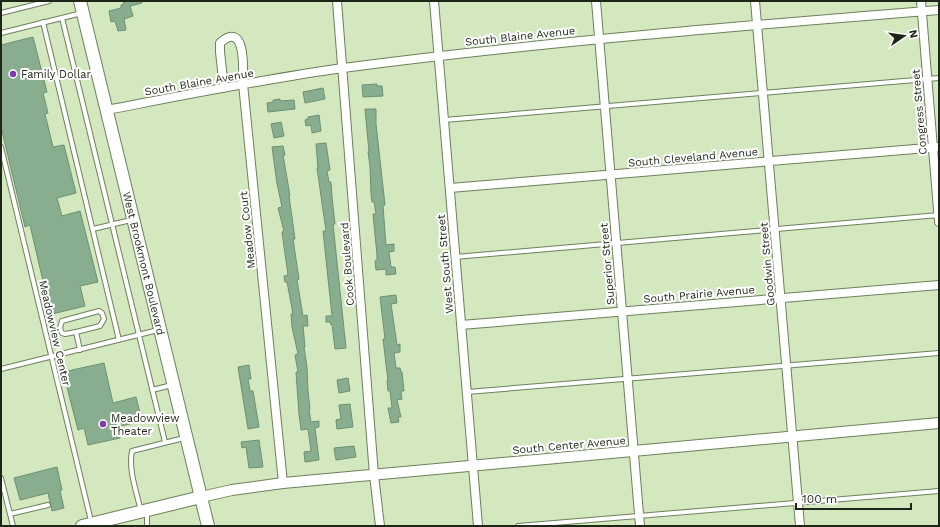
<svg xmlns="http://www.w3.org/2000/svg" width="940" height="527" viewBox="0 0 940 527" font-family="'Work Sans',sans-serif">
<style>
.building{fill:#89ae8f;stroke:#6c9073}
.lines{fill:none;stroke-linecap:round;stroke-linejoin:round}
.service-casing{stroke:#6d805b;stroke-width:6}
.minor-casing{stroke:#6d805b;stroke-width:10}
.tertiary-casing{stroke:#6d805b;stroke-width:12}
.secondary-casing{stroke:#6d805b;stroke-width:14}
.service{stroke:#fff;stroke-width:4}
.minor{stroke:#fff;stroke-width:8}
.tertiary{stroke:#fff;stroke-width:10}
.secondary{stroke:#fff;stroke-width:12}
.poi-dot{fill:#823aad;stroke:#fff;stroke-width:1.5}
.labels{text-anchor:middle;stroke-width:4;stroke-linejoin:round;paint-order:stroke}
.street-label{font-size:11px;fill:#1e2617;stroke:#fff}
.poi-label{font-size:11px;fill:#1e2617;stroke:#fff;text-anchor:start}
</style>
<rect width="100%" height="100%" fill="#d3e8bf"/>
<!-- building -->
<path class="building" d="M123,1H142V3L130,6L133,16L124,19L126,30L118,31L115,21L111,22L109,11L121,8V5L124,4Z
M33,37L47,92L43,93L48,113L45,114L53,147L64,145L76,193L57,198L62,216L80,211L98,282L80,286L85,306L48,315L43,294H46L30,225L25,227L1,127V45Z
M377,84V86H382L383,96L363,97L362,85Z
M323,88L325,99L305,103L303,92Z
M280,99V101L294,100L295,109L268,112L267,103L273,102V100Z
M365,109H376V124L385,205L383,206L386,245L394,244V251L389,252L391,267H395L396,274L386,275V269L376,270L375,261L377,260V255L373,214H376L374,202H372L371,194L370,166L368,152H369Z
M319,115L321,131L312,133L311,125L306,126L305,120L308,119V117Z
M281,122L284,136L274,138L271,124Z
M326,143L330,170L327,171L329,182H331L332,197L335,224H333L346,348L335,349L332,324L331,325L330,322H326V316H332L323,231H326L317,168H318L316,144Z
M283,146L285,155H283L290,196H289L295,239H293L299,279L297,280L303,316L307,315L308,326H303L305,347H304L307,367L308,391L310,409H309L311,422L319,421V427L315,428L319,460L305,462L304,452L311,451L308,429L301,430L299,414L296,372H298L295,355L298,354L292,327L291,314H293L287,282H285L284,276L288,275L282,232L284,231L278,208L282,207L277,184L272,147Z
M396,295L397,303L391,304L396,338L397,345L400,344V352L394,353L396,368H400L401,372H402L404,391H401L402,399L397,400L401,417H398L399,422L391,423L388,408H392L390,391H388L387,381H388L383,339H385L380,297Z
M104,363L113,403L136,397L142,421L117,427L120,438L88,445L84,428L78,430L63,372Z
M249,365L251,379H248L250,391H253L259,427L248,429L238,367Z
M348,378L350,391L339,393L337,380Z
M350,404L353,427L337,429L336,420L341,419L339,405Z
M259,440L263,467L249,468L246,447L242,448L241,442Z
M354,446L356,457L336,460L334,448Z
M57,467L62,490L60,491L64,508L52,511L48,493L20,500L14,478Z"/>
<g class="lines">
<defs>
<path id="service" d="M1,13L49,1
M62,18L165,442
M43,22L119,340
M1,33L82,13
M444,120L939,78
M1,147L91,521
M93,229L131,220
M455,257L939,215
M76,332L65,334L62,333L60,328L62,321L99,311L102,313L104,319L100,326L76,332L80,350
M1,369L158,330
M152,390L172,385
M467,392L939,353
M160,421L179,416
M1,478L13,526
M141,511C137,494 128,469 132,451L184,438
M10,514L48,505
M147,526V512
M518,526L939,491"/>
<path id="minor" d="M337,1L374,475L380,526
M434,1L478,526
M596,1L640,526
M755,1L800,526
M921,1L939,222
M224,88L220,52V43C247,19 243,72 243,84L283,483
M107,110C185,95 264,79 343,68C541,42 740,26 939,10
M450,188L939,147
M461,325L939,285"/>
<path id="tertiary" d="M201,497L232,490L283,483L939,423"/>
<g id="secondary">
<path id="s1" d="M80,1L208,526"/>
<path d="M82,526L201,497"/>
</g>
</defs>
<!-- service casing -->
<use href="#service" class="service-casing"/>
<!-- minor casing -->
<use href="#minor" class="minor-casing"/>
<!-- tertiary casing -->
<use href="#tertiary" class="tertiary-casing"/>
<!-- secondary casing -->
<use href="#secondary" class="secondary-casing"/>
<!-- service -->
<use href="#service" class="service"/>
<!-- minor -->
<use href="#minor" class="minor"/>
<!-- tertiary -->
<use href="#tertiary" class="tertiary"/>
<!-- secondary -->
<use href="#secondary" class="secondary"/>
</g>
<!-- markers -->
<g class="poi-dot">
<circle cx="13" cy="74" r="4"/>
<circle cx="103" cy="424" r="4"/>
</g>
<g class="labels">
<!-- street labels -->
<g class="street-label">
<text transform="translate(520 36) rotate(-6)" y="4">South Blaine Avenue</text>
<text transform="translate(199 82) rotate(-10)" y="4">South Blaine Avenue</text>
<text transform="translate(919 112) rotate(-95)" y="4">Congress Street</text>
<text transform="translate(693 157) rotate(-5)" y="4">South Cleveland Avenue</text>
<text transform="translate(247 230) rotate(-96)" y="4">Meadow Court</text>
<text dy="4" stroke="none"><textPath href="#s1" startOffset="270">West Brookmont Boulevard</textPath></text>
<text transform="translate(347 264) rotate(-94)" y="4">Cook Boulevard</text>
<text transform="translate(445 264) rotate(-95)" y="4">West South Street</text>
<text transform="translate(607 264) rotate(-95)" y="4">Superior Street</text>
<text transform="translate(767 264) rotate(-95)" y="4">Goodwin Street</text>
<text transform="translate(699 294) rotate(-5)" y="4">South Prairie Avenue</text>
<text transform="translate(55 333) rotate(77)" y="4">Meadowview Center</text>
<text transform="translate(569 445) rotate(-5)" y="4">South Center Avenue</text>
</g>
<!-- poi labels -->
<g class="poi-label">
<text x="21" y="78">Family Dollar</text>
<text x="111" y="422">Meadowview<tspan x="111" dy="13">Theater</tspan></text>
</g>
</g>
<!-- border -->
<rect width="940" height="527" fill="none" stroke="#1e2617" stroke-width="4"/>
<!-- north arrow -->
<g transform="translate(904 36) rotate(77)" stroke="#ffffff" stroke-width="3" paint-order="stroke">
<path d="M0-3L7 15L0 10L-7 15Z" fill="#1e2617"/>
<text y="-6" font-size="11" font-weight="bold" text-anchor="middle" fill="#1e2617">N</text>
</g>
<!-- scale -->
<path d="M796 503v6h115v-6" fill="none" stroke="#1e2617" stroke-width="2"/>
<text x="802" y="503" font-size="12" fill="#1e2617" stroke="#ffffff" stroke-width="3" paint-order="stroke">100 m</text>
</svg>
